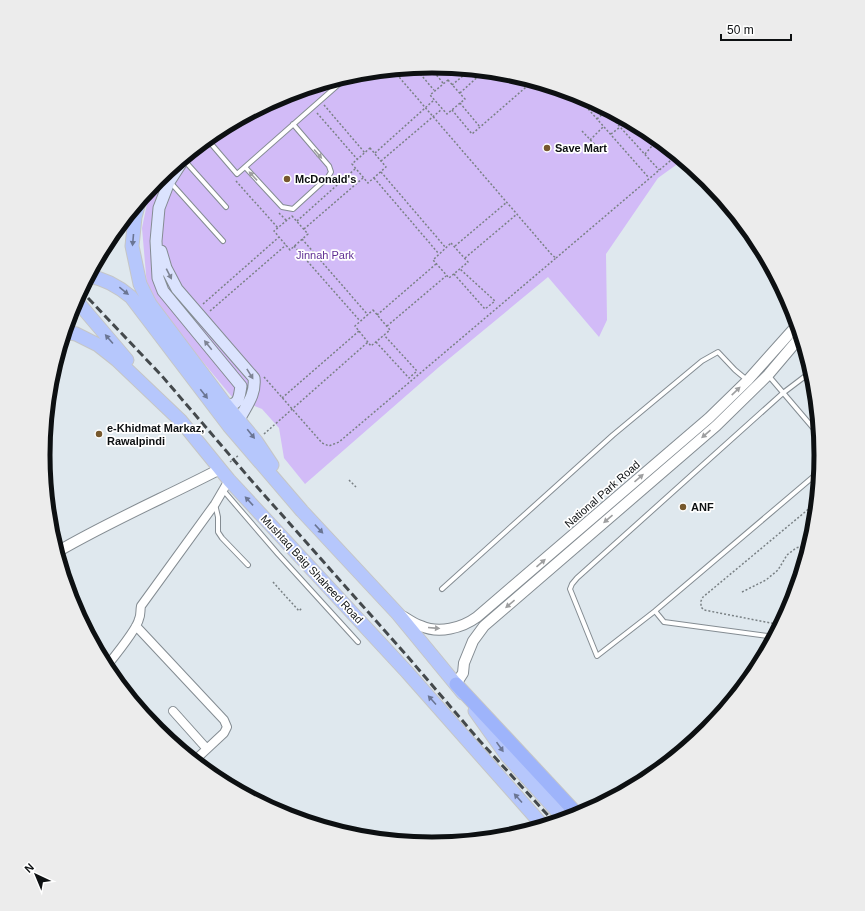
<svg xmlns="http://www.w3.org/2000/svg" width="865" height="911" viewBox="0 0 865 911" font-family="Arial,sans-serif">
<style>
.green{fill:#d2bbf7}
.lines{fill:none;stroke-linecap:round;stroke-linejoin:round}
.service-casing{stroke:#848c92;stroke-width:6}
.minor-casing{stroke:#848c92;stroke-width:10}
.tertiary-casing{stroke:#848c92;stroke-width:12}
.secondary-casing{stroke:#848c92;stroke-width:13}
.primary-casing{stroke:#c5c6c6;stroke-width:15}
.trunk-casing{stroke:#c5c6c6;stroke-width:15}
.path{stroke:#798084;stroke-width:1.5;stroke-dasharray:2 2;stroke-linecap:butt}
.service{stroke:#fff;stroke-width:4}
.minor{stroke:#fff;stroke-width:8}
.tertiary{stroke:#fff;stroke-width:10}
.secondary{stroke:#dbe3fe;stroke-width:11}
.primary{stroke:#b6c7fc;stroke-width:13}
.trunk{stroke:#9eb4fb;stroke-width:13}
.rail{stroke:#44494c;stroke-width:3;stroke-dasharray:8 4;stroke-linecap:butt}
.oneway{fill:#9e9fa0}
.oneway2{fill:#6a7593}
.oneway3{fill:#7e8494}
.poi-dot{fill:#76582d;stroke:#fff;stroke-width:1.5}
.labels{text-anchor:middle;stroke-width:3.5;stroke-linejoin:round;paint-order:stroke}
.poi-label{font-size:11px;font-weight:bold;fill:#0d1012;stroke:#fff;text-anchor:start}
.park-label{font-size:11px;fill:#603094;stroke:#fff}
.street-label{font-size:11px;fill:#0d1012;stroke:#fff}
.rim{fill:none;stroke:#0d1012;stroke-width:5}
</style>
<rect width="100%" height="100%" fill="#dfe8ee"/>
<!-- green -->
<path class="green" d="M433,66L509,74L582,96L649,132L683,160L658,178L606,254L607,320L599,337L548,277L439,367L305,484L284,458L279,428L262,409L232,397L159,309L147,286L142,228L150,189L157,180L216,132L284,96L357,73Z"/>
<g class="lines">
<defs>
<path id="service" d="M207,139L237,174L347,77
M184,160L226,207
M245,167L282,207L293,209L328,177L331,172L329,166L293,124
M171,183L223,241
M812,371L783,393L577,578L572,584L570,589L597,656L655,611L820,471
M768,375L820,436
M223,490L278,554L358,642
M215,504L218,517V532L222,538L248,565
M442,589L613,435L702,361L718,352L735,370L747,380
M655,611L664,622L775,637"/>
<path id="minor" d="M136,626L224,720L227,727L224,733L194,761
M106,667C114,657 137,629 139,619C141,615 140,611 141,606L215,504L229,480
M173,711L207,749"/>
<path id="tertiary" d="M57,552C110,521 166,497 220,469
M402,616C408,619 414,624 421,626C439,634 462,628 477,617L709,418L748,380L798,324
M456,684L463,673L464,663L473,641L484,626L716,426L768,375L801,336"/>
<path id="secondary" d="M185,157L169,182L159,208L156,241L158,278L163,291L241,386C239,397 240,405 226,405
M161,251L166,268L177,289L254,378C256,395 246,406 239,420"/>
<path id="primary" d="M139,202L135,217L132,246L140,284L150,304L226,405L256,441L272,465
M89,276C106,279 118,286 131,297L229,426L302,511L398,614L463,693
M76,300L127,360
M65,332L76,334L98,345L117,360L181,421L229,480L407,672L544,827
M475,711L507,756L565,820"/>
<path id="trunk" d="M456,684L579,816
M506,838L523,833"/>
</defs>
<!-- service casing -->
<use href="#service" class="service-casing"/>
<!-- minor casing -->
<use href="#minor" class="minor-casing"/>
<!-- tertiary casing -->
<use href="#tertiary" class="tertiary-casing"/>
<!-- secondary casing -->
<use href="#secondary" class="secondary-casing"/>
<!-- primary casing -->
<use href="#primary" class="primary-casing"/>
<!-- trunk casing -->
<use href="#trunk" class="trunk-casing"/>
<!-- path -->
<path class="path" d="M429,66L443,83
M415,68L434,90
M448,80L465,99L447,114L430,95Z
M452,85L470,70
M460,93L484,71
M575,94L649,178
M460,103L480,127
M324,105L365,153
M602,107L659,170
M452,110L472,134L533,81
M317,113L358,160
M597,119L606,111
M582,131L599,149
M611,134L620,127
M590,140L604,126
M370,148L386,167L368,183L352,164Z
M375,153L434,100
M645,154L658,139
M381,161L442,109
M381,172L446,248
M374,178L439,254
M236,181L278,228
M279,213L286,220
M292,216L308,234L290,250L274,231Z
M297,221L355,169
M304,229L363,178
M302,239L368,315
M451,243L468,262L449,278L433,260Z
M294,246L360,321
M455,246L507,202
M465,258L517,214
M556,258L677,155
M454,274L485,309L495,301L460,269
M203,304L279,237
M373,310L390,330L371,346L355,326Z
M210,311L286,245
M377,315L436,264
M387,326L446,276
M376,342L409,378L417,371L384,335
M264,377L322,443L329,446L339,442L556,258L552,255L393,70
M282,398L359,331
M264,434L368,342
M230,462L239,455
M349,480L356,487
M273,582L299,611L302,608
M742,592L766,580L778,570L787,555L796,548L811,544
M781,625L704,610L701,607V601L703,597L817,502"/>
<!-- service -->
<use href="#service" class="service"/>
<!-- minor -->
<use href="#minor" class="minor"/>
<!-- tertiary -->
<use href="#tertiary" class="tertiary"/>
<!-- secondary -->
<use href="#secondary" class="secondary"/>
<!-- primary -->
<use href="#primary" class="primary"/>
<!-- trunk -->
<use href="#trunk" class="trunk"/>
<!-- rail -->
<path class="rail" d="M88,298L162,376L251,480L408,657L479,740L555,823"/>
</g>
<!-- one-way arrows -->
<defs><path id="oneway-solid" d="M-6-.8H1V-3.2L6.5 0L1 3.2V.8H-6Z"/></defs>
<g class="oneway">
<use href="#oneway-solid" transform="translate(318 154) rotate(49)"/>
<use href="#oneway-solid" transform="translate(253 176) rotate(-133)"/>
<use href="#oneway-solid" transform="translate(736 391) rotate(-44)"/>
<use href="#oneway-solid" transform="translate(706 434) rotate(139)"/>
<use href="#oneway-solid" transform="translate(639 478) rotate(-41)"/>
<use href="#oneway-solid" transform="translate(608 519) rotate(139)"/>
<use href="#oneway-solid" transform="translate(541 563) rotate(-41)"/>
<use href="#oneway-solid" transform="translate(510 604) rotate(140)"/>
<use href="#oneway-solid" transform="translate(434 628) rotate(5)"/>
</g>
<g class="oneway2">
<use href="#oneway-solid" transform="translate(133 240) rotate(95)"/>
<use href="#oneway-solid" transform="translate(124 291) rotate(39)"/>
<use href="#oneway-solid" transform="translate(109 339) rotate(-131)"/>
<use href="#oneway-solid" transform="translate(204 394) rotate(52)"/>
<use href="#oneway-solid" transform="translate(251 434) rotate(51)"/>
<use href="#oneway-solid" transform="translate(249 501) rotate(-133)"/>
<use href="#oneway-solid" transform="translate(319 529) rotate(47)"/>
<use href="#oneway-solid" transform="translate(432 700) rotate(-132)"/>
<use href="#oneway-solid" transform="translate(500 747) rotate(55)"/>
<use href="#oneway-solid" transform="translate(518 798) rotate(-132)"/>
</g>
<g class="oneway3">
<use href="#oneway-solid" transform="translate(169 274) rotate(63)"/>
<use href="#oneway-solid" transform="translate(208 345) rotate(-129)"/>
<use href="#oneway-solid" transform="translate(250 374) rotate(58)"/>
</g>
<!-- markers -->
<g class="poi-dot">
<circle cx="547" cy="148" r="4"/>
<circle cx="287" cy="179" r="4"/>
<circle cx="99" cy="434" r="4"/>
<circle cx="683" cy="507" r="4"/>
</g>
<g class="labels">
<!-- poi labels -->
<g class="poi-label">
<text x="555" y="152">Save Mart</text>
<text x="295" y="183">McDonald's</text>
<text x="107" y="432">e-Khidmat Markaz,<tspan x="107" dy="13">Rawalpindi</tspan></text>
<text x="691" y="511">ANF</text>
</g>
<!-- park labels -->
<g class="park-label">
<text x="325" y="259">Jinnah Park</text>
</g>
<!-- street labels -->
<g class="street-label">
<text transform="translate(602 494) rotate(-41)" y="4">National Park Road</text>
<text transform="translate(312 569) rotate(47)" y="4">Mushtaq Baig Shaheed Road</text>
</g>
</g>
<!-- crop -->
<path d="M0 0H865V911H0ZM50 455a382 382 0 1 1 764 0a382 382 0 1 1-764 0Z" fill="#ececec" fill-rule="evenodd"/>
<path class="rim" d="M50 455a382 382 0 1 1 764 0a382 382 0 1 1-764 0Z"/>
<!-- north arrow -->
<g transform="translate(36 875) rotate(316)" stroke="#ffffff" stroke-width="3" paint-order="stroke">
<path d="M0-3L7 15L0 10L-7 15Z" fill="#0d1012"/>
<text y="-6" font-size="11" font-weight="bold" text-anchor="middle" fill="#0d1012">N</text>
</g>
<!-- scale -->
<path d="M721 34v6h70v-6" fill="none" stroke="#0d1012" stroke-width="2"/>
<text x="727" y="34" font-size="12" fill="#0d1012" stroke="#ffffff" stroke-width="3" paint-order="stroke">50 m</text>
</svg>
